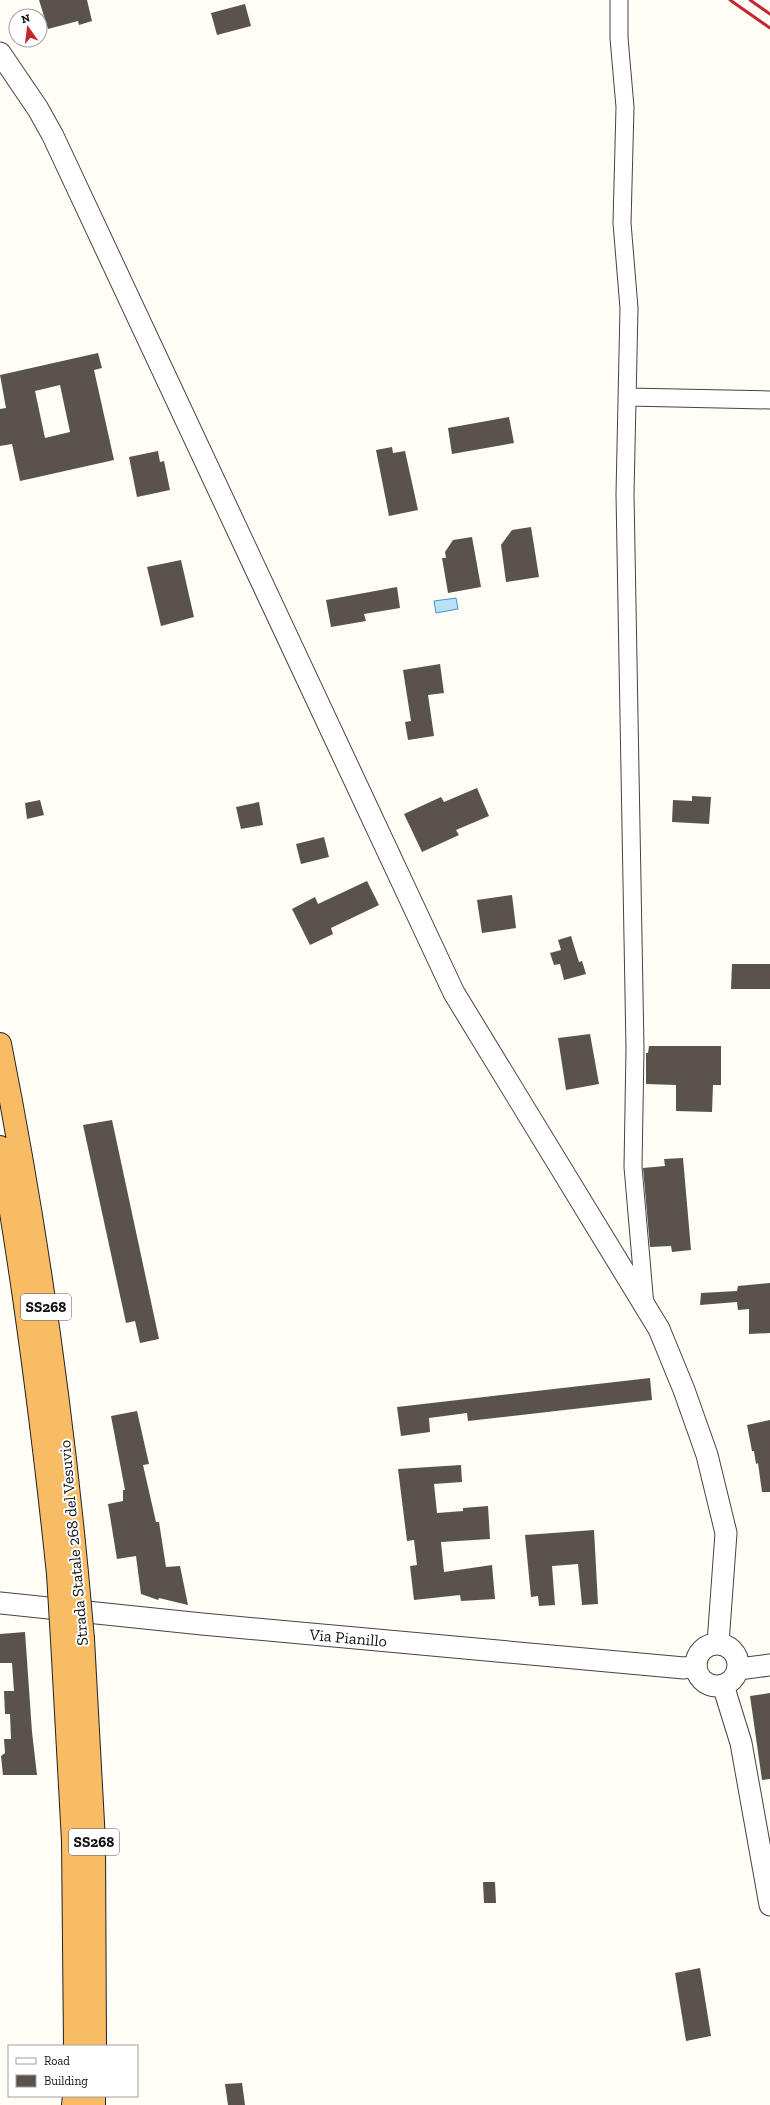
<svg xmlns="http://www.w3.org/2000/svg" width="770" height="2105" viewBox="0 0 770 2105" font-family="'Zilla Slab',serif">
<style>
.water{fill:#b9e0f7;stroke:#3f96cf}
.building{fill:#5a524d;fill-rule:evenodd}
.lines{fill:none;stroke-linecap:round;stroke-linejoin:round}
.minor-casing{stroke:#444;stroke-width:19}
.tertiary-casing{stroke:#444;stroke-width:23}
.trunk-casing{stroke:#222;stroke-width:24}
.minor{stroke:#fff;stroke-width:17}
.tertiary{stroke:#fff;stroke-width:21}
.trunk{stroke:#f7bc64;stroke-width:22}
.rail{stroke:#c4262e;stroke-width:3}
.trunk-bridge-casing{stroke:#222;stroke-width:24;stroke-linecap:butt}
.trunk-bridge{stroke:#f7bc64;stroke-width:22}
.labels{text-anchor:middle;stroke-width:4;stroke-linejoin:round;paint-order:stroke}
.shield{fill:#fff;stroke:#585858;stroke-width:1}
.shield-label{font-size:15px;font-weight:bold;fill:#111}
.street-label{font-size:16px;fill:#111;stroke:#fff}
</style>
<rect width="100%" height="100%" fill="#fffdf5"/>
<!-- water -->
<path class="water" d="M456,598L458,609L436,613L434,601Z"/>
<!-- building -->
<path class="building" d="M39,0H87L92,21L79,25L78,21L48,29Z
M245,4L251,26L217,35L211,13Z
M98,353L102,368L94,370L114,460L20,481L12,444L0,446V409L6,408L0,375ZM60,385L70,432L45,438L35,391Z
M509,417L514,443L452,454L448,428Z
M392,447L393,453L405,451L418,510L389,516L376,450Z
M158,451L160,462L164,461L170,490L137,497L129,457Z
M531,527L539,577L506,582L501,545L512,530Z
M472,537L481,587L448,593L442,558H446L445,552L453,540Z
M181,560L194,617L161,626L147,567Z
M397,587L400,608L364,614L366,621L331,627L326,600Z
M440,664L444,693L428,695L434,736L408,740L405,722L411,721L403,670Z
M477,788L489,816L456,830L459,835L422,852L404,814L441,797L444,802Z
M692,796L711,797L709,824L672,822L673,800L692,801Z
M40,800L44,815L27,819L25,803Z
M259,802L263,825L241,829L236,807Z
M324,837L329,857L301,864L296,844Z
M367,881L379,905L331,928L333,934L310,945L292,909L315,897L318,904Z
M512,895L516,928L482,933L477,900Z
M571,936L579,962L582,961L586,974L564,980L560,964L554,965L550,953L561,950L558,940Z
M732,964H770V989H731Z
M590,1034L599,1084L566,1090L558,1038Z
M649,1046H721V1085H713L712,1112L676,1111V1085L646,1084V1053H648Z
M112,1120L159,1339L140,1343L135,1321L126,1323L83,1125Z
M683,1158L691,1250L672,1252L671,1246L650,1247L643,1168L665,1166L664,1159Z
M770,1283V1333L749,1334V1309L738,1310L737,1302L700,1305L701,1293L737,1291L738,1286Z
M650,1378L652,1400L468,1421L467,1413L429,1418L430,1432L401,1436L397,1407Z
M137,1411L149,1464L143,1465L156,1522H159L166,1567L180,1566L188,1605L159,1598L158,1600L141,1594L136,1556L117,1559L108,1504L123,1501V1490H125L111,1416Z
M770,1420V1492H762L758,1463L756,1464L754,1451H752L747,1425Z
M461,1465L462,1482L434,1484L437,1513L463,1511V1508L488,1506L490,1539L441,1542L444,1572L492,1565L495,1599L461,1601L460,1595L414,1600L410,1566L417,1565L414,1540L407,1541L398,1469Z
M594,1530L598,1604L582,1605L578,1564L552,1566L555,1605L539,1606L538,1596L531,1597L525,1535Z
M25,1632L32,1732L37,1775H3L1,1756L5,1753L4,1739H11L10,1714H5L4,1691H14L12,1663H0V1634Z
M770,1693V1779L762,1780L750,1696Z
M483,1882H495L496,1903H484Z
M700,1968L711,2036L686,2041L675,1973Z
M242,2083L245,2105H228L225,2084Z"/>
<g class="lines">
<defs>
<path id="minor" d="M619,0V38L625,107L622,223L629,308L625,494L635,1049L633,1167L645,1306
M628,397L770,400"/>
<g id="tertiary">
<path d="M0,53L38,109L53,136L454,993L659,1329L684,1390L707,1455L726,1533L718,1643"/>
<path id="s1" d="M0,1603L202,1624L684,1668L696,1666"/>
<circle cx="717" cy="1665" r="21"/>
<path d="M739,1669L770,1665"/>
<path d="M723,1685L741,1743L770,1905"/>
</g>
<path id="trunk" d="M0,1044C35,1220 60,1395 77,1573
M0,1147C25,1289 43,1431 58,1574
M83,1639L94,1841L95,2046
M62,1640L73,1841L75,2046
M73,2105L74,2096
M94,2105V2096"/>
</defs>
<!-- minor casing -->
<use href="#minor" class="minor-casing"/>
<!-- tertiary casing -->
<use href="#tertiary" class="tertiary-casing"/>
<!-- trunk casing -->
<use href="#trunk" class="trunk-casing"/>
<!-- minor -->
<use href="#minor" class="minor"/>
<!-- tertiary -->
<use href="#tertiary" class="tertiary"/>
<!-- trunk -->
<use href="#trunk" class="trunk"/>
<!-- rail -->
<path class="rail" d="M730,0L770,28
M750,0L770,14"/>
<defs>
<path id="trunk-bridge" d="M77,1573L83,1639
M58,1574L62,1640"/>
</defs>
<!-- trunk-bridge casing -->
<use href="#trunk-bridge" class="trunk-bridge-casing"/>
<!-- trunk-bridge -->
<use href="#trunk-bridge" class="trunk-bridge"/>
</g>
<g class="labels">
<!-- shield labels -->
<g class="shield">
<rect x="21" y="1294" width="50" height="26" rx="3"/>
<rect x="69" y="1829" width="50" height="26" rx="3"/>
</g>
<g class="shield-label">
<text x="46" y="1312">SS268</text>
<text x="94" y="1847">SS268</text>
</g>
<!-- street labels -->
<g class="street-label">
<text transform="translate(73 1543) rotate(-95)" y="6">Strada Statale 268 del Vesuvio</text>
<text dy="6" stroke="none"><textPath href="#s1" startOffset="350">Via Pianillo</textPath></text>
</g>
</g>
<!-- legend -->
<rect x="8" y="2045" width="130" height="52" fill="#ffffff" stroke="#a0a0a0"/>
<rect x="16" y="2058" width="20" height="6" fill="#ffffff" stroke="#a0a0a0"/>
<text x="44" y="2065" font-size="12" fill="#111111">Road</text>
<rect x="16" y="2075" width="20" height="12" fill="#5a524d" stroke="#a0a0a0"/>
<text x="44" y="2085" font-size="12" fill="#111111">Building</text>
<!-- north arrow -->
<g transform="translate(28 28) rotate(346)"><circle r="19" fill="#ffffff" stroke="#a0a0a0"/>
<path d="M0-3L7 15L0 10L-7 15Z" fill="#c4262e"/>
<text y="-6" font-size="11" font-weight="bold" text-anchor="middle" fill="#111111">N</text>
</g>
</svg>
